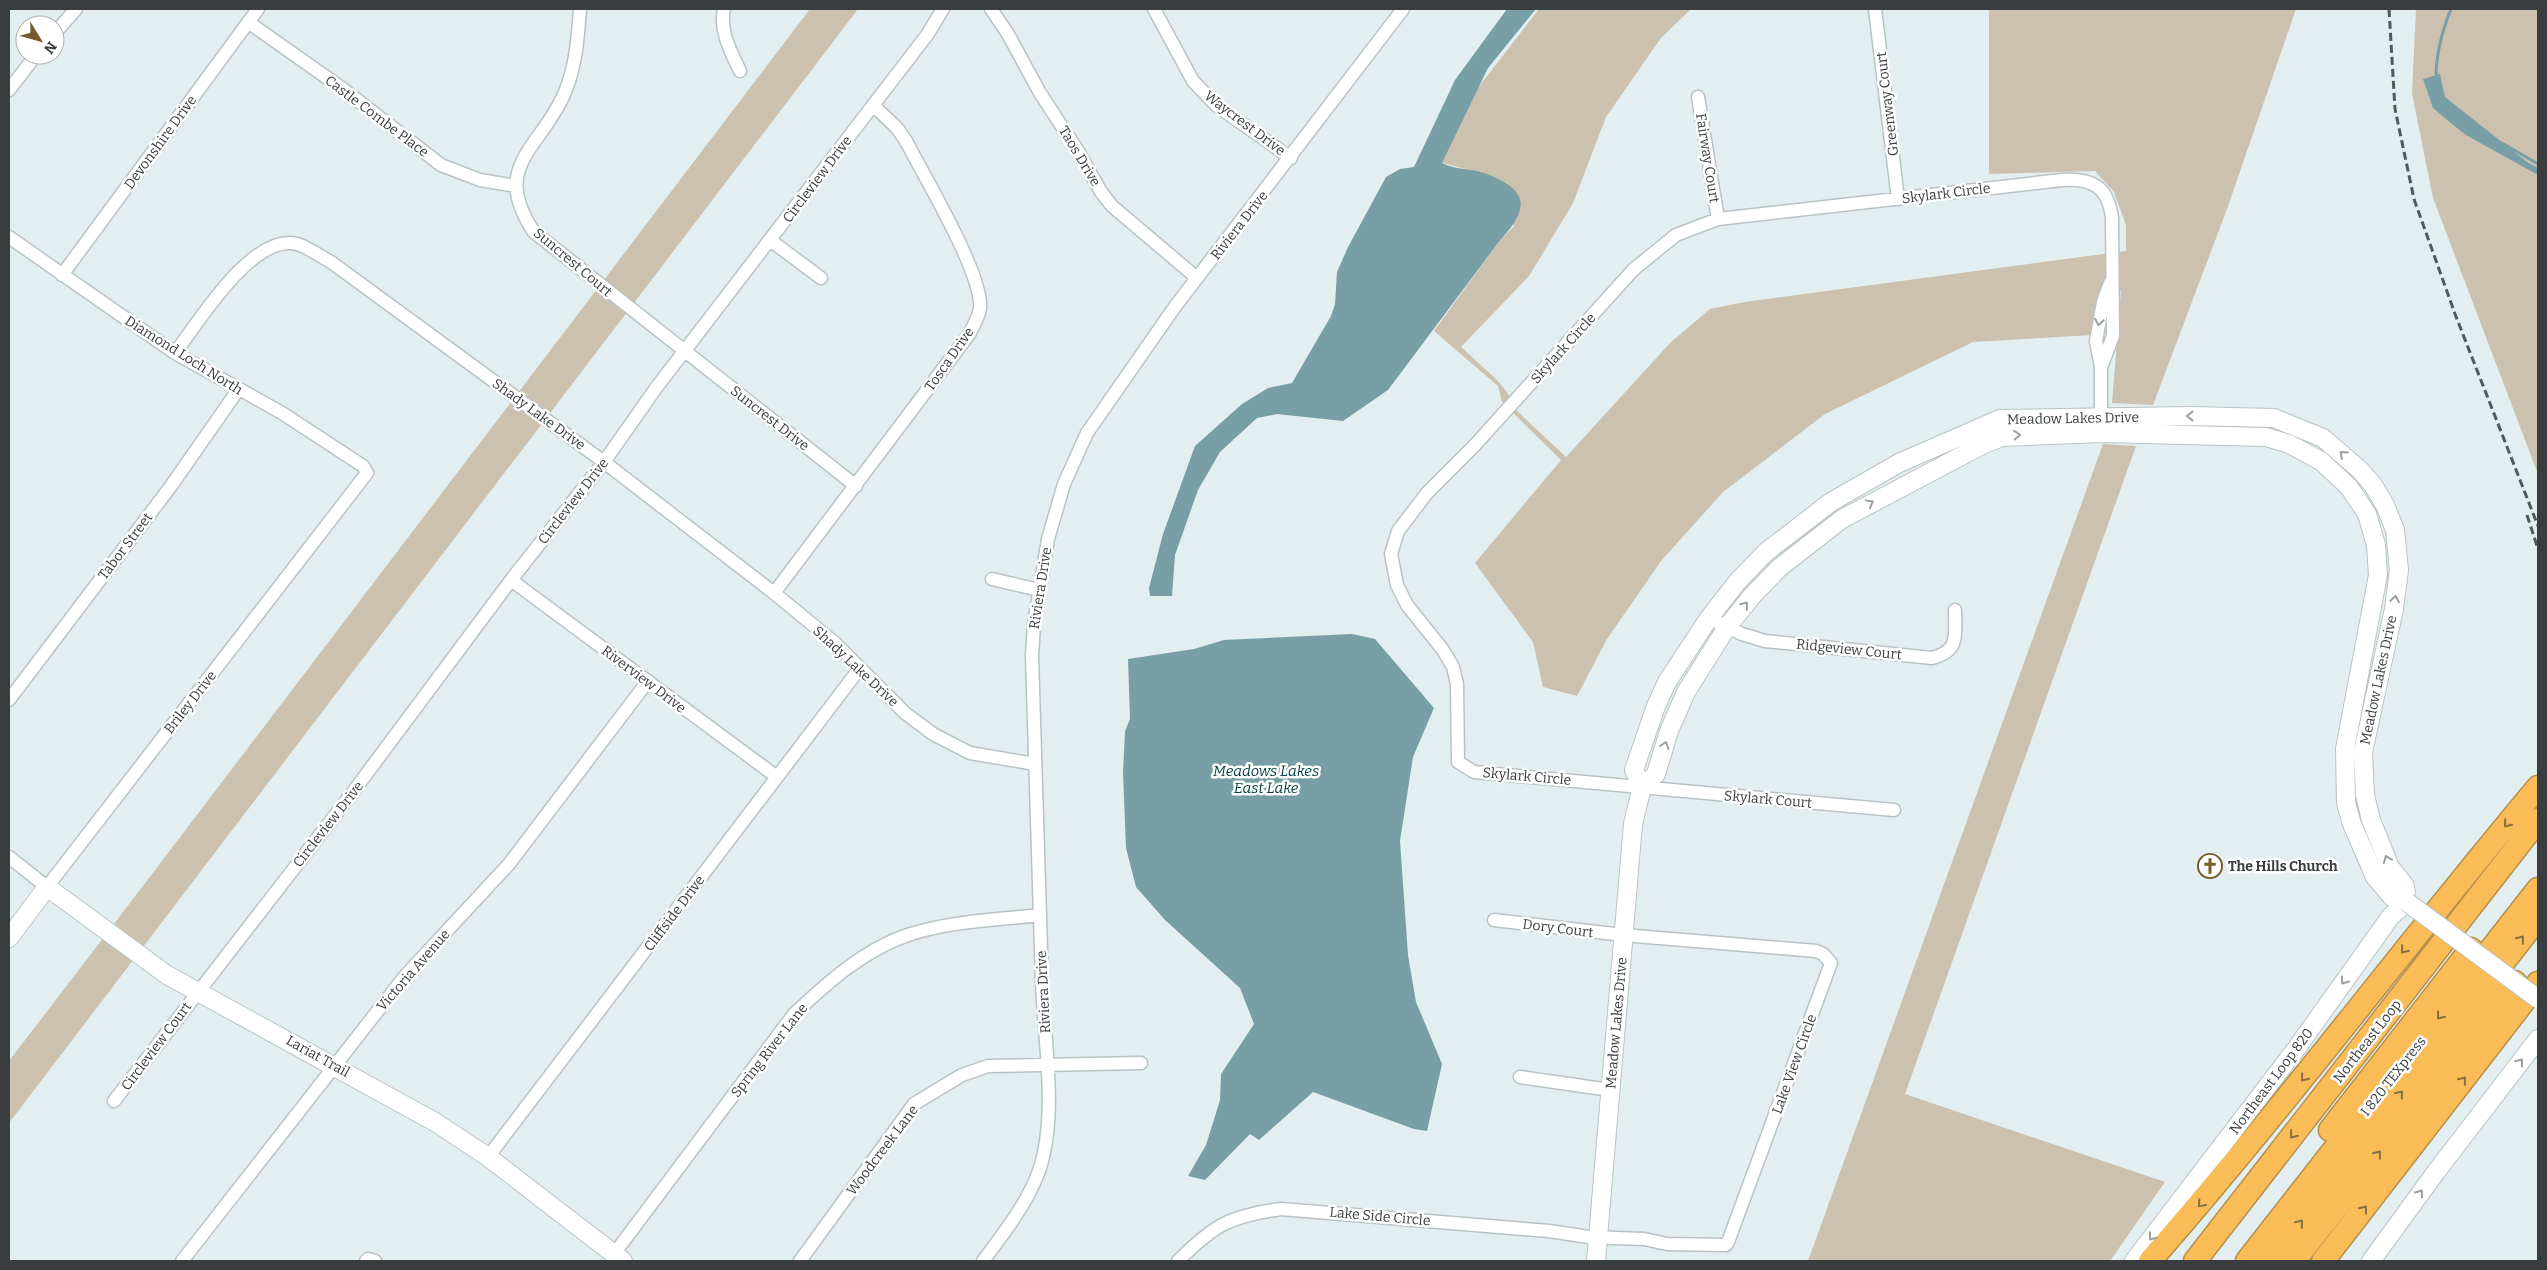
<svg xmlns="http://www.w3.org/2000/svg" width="2547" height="1270" viewBox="0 0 2547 1270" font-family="Bitter,serif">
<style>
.green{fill:#ccc0af}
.water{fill:#799fa6}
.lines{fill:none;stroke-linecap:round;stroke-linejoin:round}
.stream{stroke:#799fa6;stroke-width:3}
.street-casing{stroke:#b9c3c5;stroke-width:15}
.secondary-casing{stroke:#b9c3c5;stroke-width:20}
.highway-casing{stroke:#b6904e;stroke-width:25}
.street{stroke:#fff;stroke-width:12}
.secondary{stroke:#fff;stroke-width:18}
.highway{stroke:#f9bc56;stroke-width:22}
.rail{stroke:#53585a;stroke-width:3;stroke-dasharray:8 4;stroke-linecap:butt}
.secondary-bridge-casing{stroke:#b9c3c5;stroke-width:20;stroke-linecap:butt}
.secondary-bridge{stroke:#fff;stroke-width:18}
.oneway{stroke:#9c9e9e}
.oneway2{stroke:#867048}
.labels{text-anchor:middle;stroke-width:5;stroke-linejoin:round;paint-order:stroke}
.street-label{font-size:14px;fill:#393d3e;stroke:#fff}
.poi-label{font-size:14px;font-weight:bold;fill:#393d3e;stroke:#fff;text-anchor:start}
.water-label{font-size:15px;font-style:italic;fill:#003f47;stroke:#fff}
</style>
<rect width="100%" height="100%" fill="#e3eef0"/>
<!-- green -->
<path class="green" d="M810,9H858L143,947L114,924Z
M1539,9H1691L1661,38L1606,117L1573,203L1529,276L1461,347L1496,379L1507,392L1517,411L1566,457L1671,342L1710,309L1745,302L2126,251V225L2114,192L2095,171L1989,174V9H2296L2227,209L2153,405L2112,403L2121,291L2101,292L2092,335L1973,342L1825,414L1723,492L1661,561L1607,639L1577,696L1543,687L1533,642L1475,563L1561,460L1502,402L1498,386L1434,331L1498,243L1514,226L1483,173L1442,163L1444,158L1477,89Z
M2416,9H2538V474L2433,198L2412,93Z
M2103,444L2136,446L1905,1094L2165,1182L2110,1261H1808Z
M104,937L134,959L9,1123V1061Z"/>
<!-- water -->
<path class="water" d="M1507,9H1536L1488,68L1442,163C1455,170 1470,168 1484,173C1533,191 1528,210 1498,243L1388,390L1343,421L1277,414L1257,418L1220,452L1198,490L1175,555L1172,596H1150L1149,588L1163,534L1195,446L1242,404L1268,388L1292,383L1331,316L1335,304L1337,272L1348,247L1386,177L1400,169L1414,167L1455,80Z
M2440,74L2445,97L2527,162L2538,168V175L2466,135L2452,124L2433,108L2423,79Z
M1352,634L1375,639L1434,708L1413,757L1400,841L1408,955L1416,1002L1442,1064L1427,1131L1414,1129L1313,1092L1259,1140L1250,1134L1205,1180L1188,1176L1206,1145L1220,1100L1221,1074L1254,1024L1240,988L1165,920L1136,887L1126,848L1123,773L1125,731L1130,719L1128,659L1194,649L1224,640Z"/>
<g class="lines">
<!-- stream -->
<path class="stream" d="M2436,78C2436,53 2442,31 2451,9
M2502,143L2538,164"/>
<defs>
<path id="street" d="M580,9C578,36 576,66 565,92C542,148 489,165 534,232L856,486
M724,9C719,31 731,52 740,71
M991,9L1008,34L1040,93L1078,151L1101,192L1112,206L1197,278
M1154,9L1193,81L1216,105L1291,158
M1875,9L1898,199
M248,22L343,89L441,165L480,180L516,186
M55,33L76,9
M9,90L36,55
M1698,97L1718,219
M9,237L175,353L282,413L363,466L367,473L47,887L9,857
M770,240L821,278
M62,275L258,9
M175,353C198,323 252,233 297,244C308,247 321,257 331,262L604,462L774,593L835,643L905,713L933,734L970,753L1035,764
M2101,426V367L2096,341L2103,302L2110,283
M992,579L1039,590
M511,580L777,777
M774,593L970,333C973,326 979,317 980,308C983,274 924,176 906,141L897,128L873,105
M1709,618L1742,634L1765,641L1932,658C1960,651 1955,635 1955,610
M9,700L171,486L238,390
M1894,810L1474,772L1458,762L1457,684L1453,667L1443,650L1407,605L1397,585L1391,554L1398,531L1427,493L1475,445L1634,269L1676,235L1718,219L2062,180C2093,178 2108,187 2112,218L2113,336L2101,367
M1520,1077L1610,1090
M114,1101L347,800L511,580L604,462L656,388L927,35L943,9
M488,1157L860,668
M614,1254L794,1014C828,982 866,948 911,934C952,921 997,920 1039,915
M182,1261L405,976L509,864L648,681
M366,1261L368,1259L375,1261
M800,1261L914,1104L962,1075L988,1066L1141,1063
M983,1261C1003,1234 1027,1204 1039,1171C1058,1115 1044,1041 1042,982C1038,874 1035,765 1032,656L1034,624L1048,539L1064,484L1087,433L1174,308L1403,9
M1178,1261C1215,1224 1230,1216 1281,1209L1549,1231L1589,1237L1644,1239L1667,1244L1726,1245L1728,1242L1831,963L1823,954L1816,951L1623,935L1494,920"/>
<path id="secondary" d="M1642,787L1634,770L1656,706L1667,682L1709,618L1738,581L1766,552L1831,502L1899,463L2000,419L2190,416L2274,418L2323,438L2360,470L2373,485L2385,505L2395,530L2399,570L2394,609L2363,752L2365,795L2371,820L2390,867L2405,886L2407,902
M9,938L47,887L167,975L435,1122L488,1157L623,1261
M1596,1261L1633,824L1642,787L1656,774L1669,731L1686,692L1727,627L1752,596L1779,568L1842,519L1984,444L2002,437L2102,433L2266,437L2289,444L2321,461L2349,487L2367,514L2376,545L2378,575L2345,749L2346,803L2352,824L2375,877L2392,897L2407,902
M2134,1261L2296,1049L2391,916L2407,902
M2371,1261L2436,1172L2538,1039"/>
<path id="highway" d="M2330,1130L2471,949
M2150,1261C2285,1107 2407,943 2538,787
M2195,1261L2538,820
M2247,1261L2538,889
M2270,1261L2538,918
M2294,1261L2515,982
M2323,1261L2538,983"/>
</defs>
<!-- street casing -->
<use href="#street" class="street-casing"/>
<!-- secondary casing -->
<use href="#secondary" class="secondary-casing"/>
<!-- highway casing -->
<use href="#highway" class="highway-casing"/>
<!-- street -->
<use href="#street" class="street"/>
<!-- secondary -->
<use href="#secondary" class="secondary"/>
<!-- highway -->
<use href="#highway" class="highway"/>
<!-- rail -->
<path class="rail" d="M2389,9L2395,109L2414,199L2455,314L2538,526
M2527,515L2538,549"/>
<defs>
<path id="secondary-bridge" d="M2407,902L2538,999"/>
</defs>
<!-- secondary-bridge casing -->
<use href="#secondary-bridge" class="secondary-bridge-casing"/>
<!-- secondary-bridge -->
<use href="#secondary-bridge" class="secondary-bridge"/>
</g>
<!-- one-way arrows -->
<defs><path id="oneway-chevron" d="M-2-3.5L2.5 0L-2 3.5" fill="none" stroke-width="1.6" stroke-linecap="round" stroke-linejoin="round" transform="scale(1.25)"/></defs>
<g class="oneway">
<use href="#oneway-chevron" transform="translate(2099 322) rotate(99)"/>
<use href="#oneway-chevron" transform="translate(2190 416) rotate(180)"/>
<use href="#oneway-chevron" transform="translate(2017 435) rotate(-4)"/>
<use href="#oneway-chevron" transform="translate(2343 454) rotate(-138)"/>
<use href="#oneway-chevron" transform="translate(1870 503) rotate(-29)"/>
<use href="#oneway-chevron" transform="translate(2395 599) rotate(-82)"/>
<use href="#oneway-chevron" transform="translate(1745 605) rotate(-51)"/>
<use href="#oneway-chevron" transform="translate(1665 745) rotate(-72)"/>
<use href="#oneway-chevron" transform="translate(2387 859) rotate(-112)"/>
<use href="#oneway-chevron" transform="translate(2344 981) rotate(126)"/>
<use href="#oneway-chevron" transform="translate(2520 1062) rotate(-52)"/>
<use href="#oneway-chevron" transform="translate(2420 1193) rotate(-54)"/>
<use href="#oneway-chevron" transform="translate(2152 1237) rotate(128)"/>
</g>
<g class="oneway2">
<use href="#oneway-chevron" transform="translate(2507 824) rotate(129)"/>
<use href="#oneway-chevron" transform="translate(2521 939) rotate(-52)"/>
<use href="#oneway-chevron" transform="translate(2404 950) rotate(129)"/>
<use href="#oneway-chevron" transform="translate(2440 1016) rotate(128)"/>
<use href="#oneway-chevron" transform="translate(2304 1078) rotate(129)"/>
<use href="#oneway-chevron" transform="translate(2463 1080) rotate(-52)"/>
<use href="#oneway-chevron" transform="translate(2400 1094) rotate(-52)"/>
<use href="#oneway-chevron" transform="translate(2293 1135) rotate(128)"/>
<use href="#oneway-chevron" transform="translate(2378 1154) rotate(-52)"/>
<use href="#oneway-chevron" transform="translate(2201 1204) rotate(131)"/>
<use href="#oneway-chevron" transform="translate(2364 1209) rotate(-52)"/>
<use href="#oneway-chevron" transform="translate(2300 1223) rotate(-52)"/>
</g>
<!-- icons -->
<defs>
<symbol id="church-ring" viewBox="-11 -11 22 22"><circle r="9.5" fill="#fff" stroke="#775b2e" stroke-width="1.5"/><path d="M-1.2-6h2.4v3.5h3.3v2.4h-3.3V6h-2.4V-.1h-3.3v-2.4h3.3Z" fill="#775b2e"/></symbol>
</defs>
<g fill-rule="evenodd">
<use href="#church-ring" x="2196" y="852" width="28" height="28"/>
</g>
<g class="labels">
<!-- street labels -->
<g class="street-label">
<text transform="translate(1887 104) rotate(-97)" y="5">Greenway Court</text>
<text transform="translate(377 116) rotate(37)" y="5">Castle Combe Place</text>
<text transform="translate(1245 123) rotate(37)" y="5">Waycrest Drive</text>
<text transform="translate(160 142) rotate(-54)" y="5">Devonshire Drive</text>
<text transform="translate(1080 156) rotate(59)" y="5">Taos Drive</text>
<text transform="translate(1708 158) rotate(81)" y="5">Fairway Court</text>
<text transform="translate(817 179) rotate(-53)" y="5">Circleview Drive</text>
<text transform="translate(1946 193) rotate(-7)" y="5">Skylark Circle</text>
<text transform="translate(1239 225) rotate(-52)" y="5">Riviera Drive</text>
<text transform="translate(573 262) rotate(40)" y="5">Suncrest Court</text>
<text transform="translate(1563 348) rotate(-48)" y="5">Skylark Circle</text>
<text transform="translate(184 355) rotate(32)" y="5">Diamond Loch North</text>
<text transform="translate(949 359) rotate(-55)" y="5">Tosca Drive</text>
<text transform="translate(539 414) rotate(36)" y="5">Shady Lake Drive</text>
<text transform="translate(770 418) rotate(38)" y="5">Suncrest Drive</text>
<text transform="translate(2073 418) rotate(-1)" y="5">Meadow Lakes Drive</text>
<text transform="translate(573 501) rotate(-52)" y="5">Circleview Drive</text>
<text transform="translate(125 546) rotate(-53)" y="5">Tabor Street</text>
<text transform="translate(1040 588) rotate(-81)" y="5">Riviera Drive</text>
<text transform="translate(1849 649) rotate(6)" y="5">Ridgeview Court</text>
<text transform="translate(856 666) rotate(43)" y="5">Shady Lake Drive</text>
<text transform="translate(644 679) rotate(37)" y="5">Riverview Drive</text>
<text transform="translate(2378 680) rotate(-78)" y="5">Meadow Lakes Drive</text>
<text transform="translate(190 702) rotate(-52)" y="5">Briley Drive</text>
<text transform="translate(1527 776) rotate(5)" y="5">Skylark Circle</text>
<text transform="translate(1768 799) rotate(5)" y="5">Skylark Court</text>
<text transform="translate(328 824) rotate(-52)" y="5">Circleview Drive</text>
<text transform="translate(674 913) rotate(-53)" y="5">Cliffside Drive</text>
<text transform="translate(1558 928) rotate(7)" y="5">Dory Court</text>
<text transform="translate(413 970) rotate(-49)" y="5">Victoria Avenue</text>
<text transform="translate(1043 992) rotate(-93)" y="5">Riviera Drive</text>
<text transform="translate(1616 1023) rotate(-85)" y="5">Meadow Lakes Drive</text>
<text transform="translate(2367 1041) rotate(-52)" y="5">Northeast Loop</text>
<text transform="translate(156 1046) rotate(-53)" y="5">Circleview Court</text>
<text transform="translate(769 1050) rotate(-52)" y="5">Spring River Lane</text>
<text transform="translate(318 1056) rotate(29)" y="5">Lariat Trail</text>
<text transform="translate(1794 1064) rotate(-70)" y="5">Lake View Circle</text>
<text transform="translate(2393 1076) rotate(-52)" y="5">I 820 TEXpress</text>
<text transform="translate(2271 1081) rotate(-53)" y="5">Northeast Loop 820</text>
<text transform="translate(882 1150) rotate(-53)" y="5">Woodcreek Lane</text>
<text transform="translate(1380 1216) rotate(5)" y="5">Lake Side Circle</text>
</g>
<!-- poi labels -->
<g class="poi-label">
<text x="2228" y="871">The Hills Church</text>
</g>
<!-- water labels -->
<g class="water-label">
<text x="1266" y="776">Meadows Lakes<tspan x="1266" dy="17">East Lake</tspan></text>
</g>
</g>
<!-- border -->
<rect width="2547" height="1270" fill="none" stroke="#393d3e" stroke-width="20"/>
<!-- north arrow -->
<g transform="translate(40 40) rotate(127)"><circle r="24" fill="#ffffff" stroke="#b0b1b2"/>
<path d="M0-4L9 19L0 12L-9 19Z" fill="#775b2e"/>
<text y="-8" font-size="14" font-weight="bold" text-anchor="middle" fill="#393d3e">N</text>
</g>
</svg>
